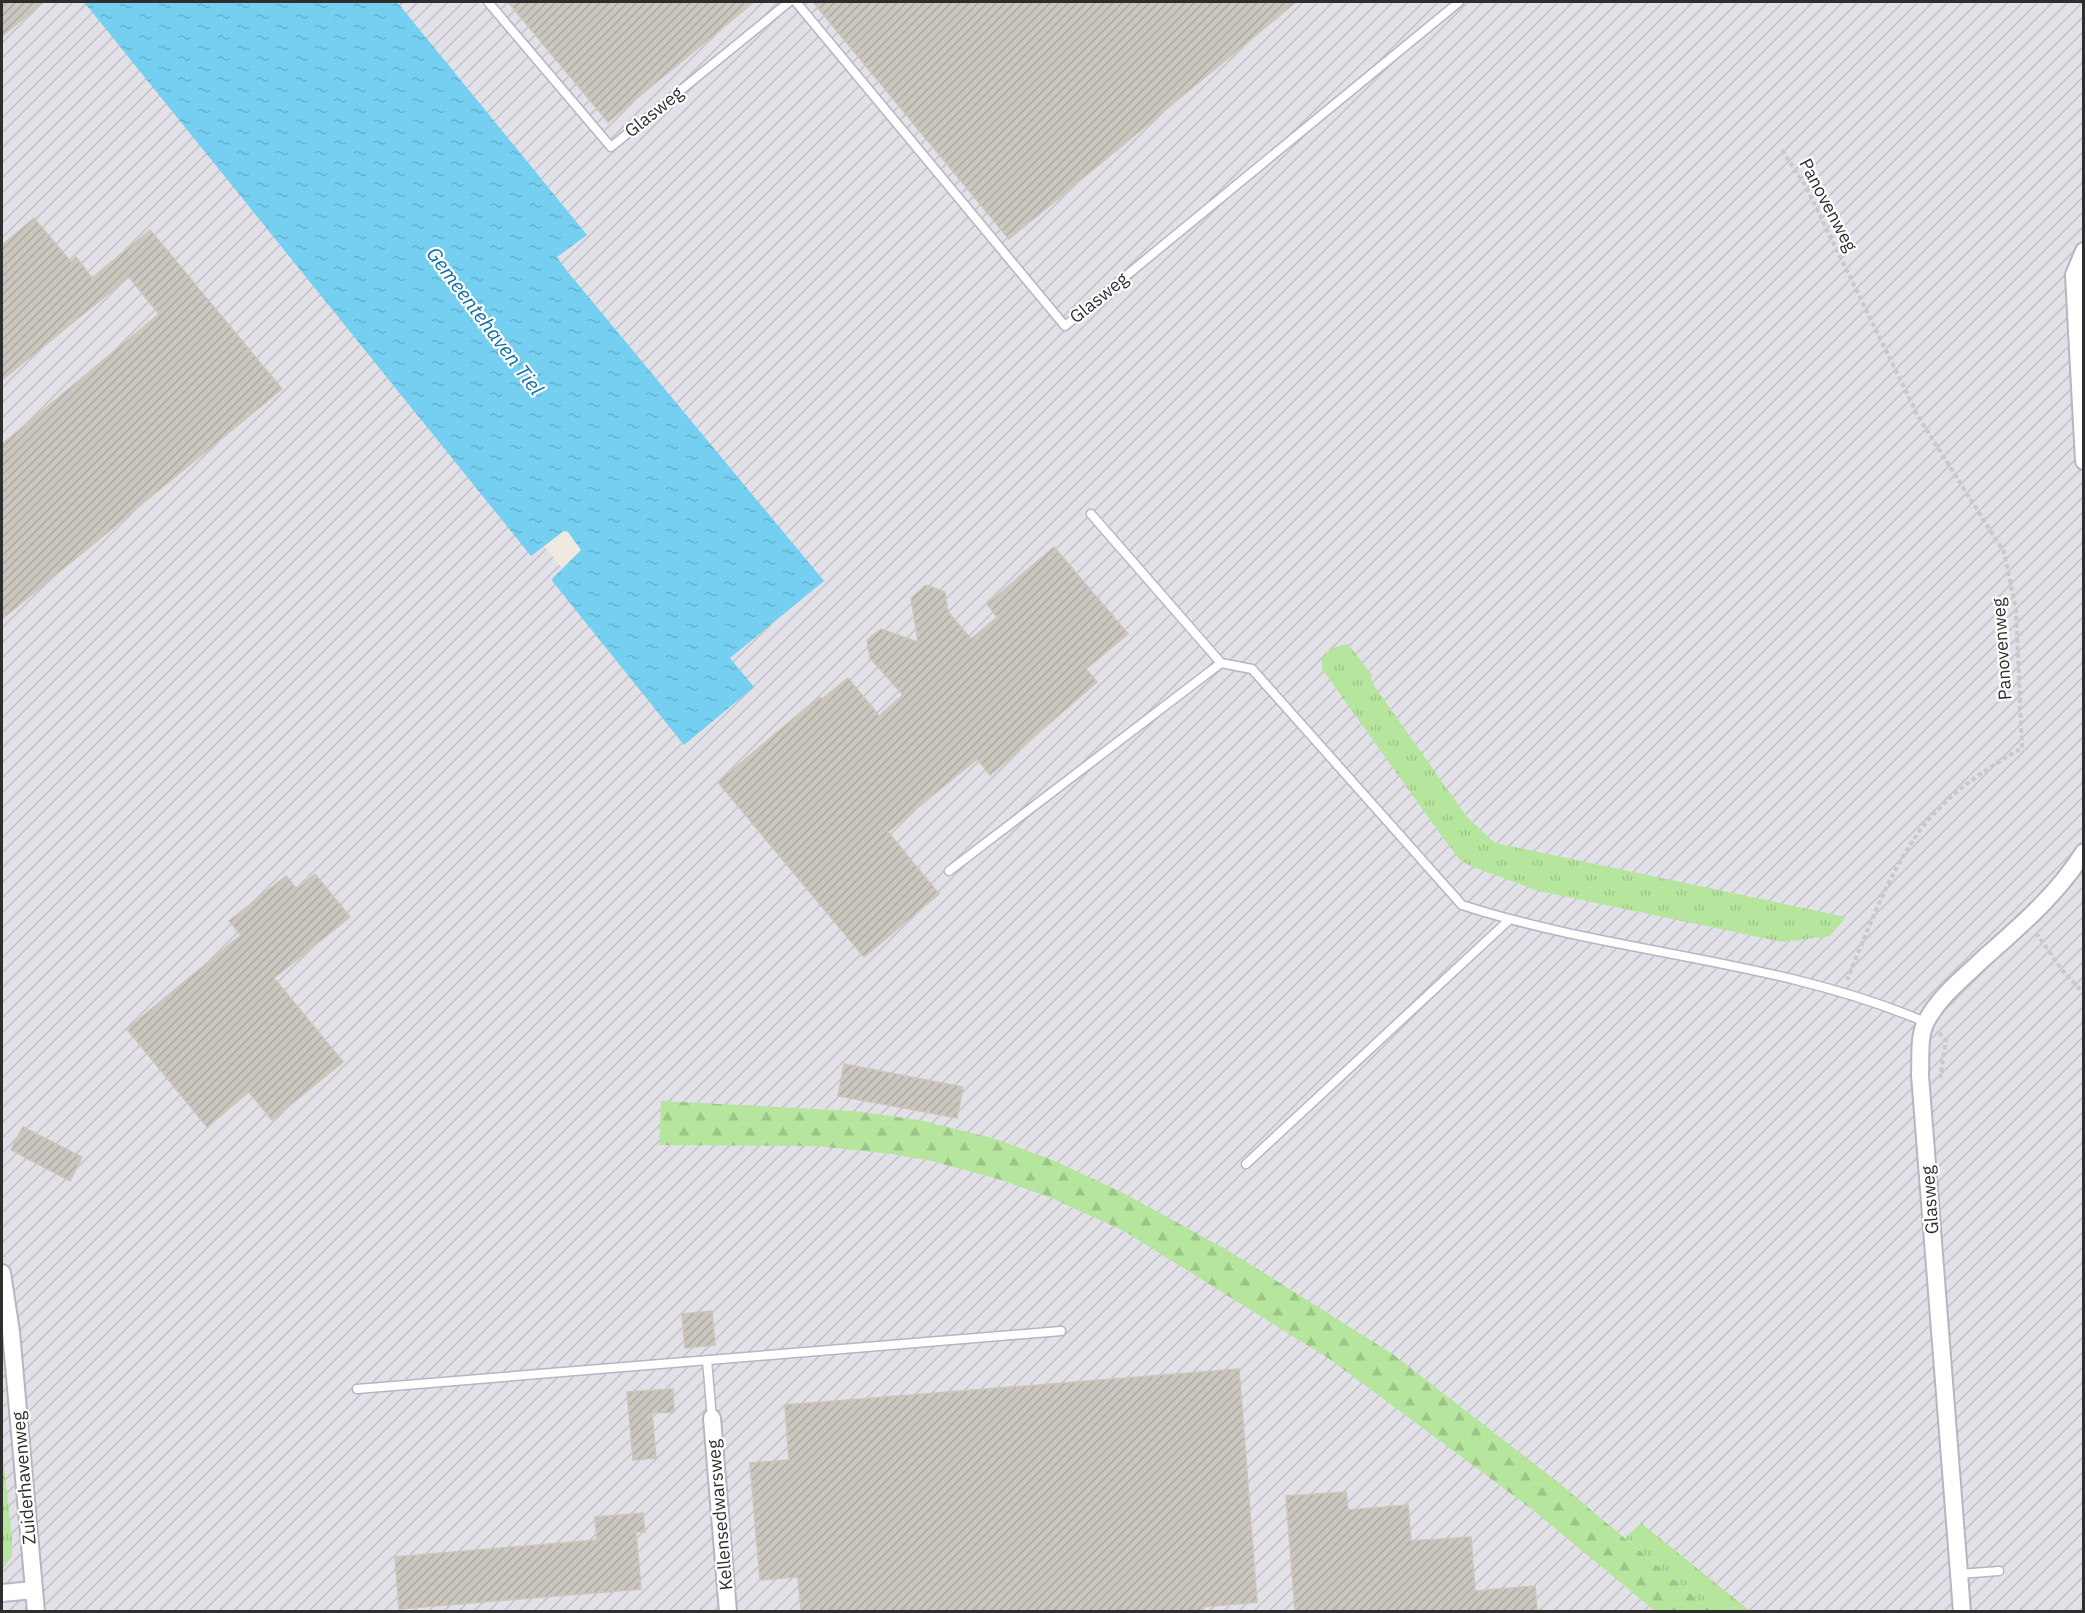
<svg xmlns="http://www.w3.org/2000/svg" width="2085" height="1613" viewBox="0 0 2085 1613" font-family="'IBM Plex Sans',sans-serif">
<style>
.industrial{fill:url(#industrial-furrows)}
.grass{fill:url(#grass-tufts)}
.forest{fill:url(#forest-firs)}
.water{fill:url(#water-ripples)}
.building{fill:url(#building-hatch);stroke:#cbc5ba;stroke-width:1.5}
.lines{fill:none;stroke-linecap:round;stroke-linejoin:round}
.service-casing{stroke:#b4b7c1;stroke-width:11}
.minor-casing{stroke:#b4b7c1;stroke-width:20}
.path{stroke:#c9c9c9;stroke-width:4;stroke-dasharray:4.5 3;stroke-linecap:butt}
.service{stroke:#fff;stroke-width:8}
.minor{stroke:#fff;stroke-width:16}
.labels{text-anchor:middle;stroke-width:4.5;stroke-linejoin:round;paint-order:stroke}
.street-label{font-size:18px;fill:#2e2e2e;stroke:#fff}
.water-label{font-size:20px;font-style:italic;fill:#0d6fa3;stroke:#fff}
</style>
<defs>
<pattern id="industrial-furrows" width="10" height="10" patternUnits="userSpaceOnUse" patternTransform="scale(1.5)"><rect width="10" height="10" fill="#e3e1e8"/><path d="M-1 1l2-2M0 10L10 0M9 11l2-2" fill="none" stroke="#c3c1c7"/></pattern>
<pattern id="grass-tufts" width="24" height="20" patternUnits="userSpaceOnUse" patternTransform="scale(1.5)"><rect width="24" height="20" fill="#b6e59e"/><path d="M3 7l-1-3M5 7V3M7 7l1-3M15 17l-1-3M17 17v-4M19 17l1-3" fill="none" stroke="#9dc588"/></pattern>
<pattern id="forest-firs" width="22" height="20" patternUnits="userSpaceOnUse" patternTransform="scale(1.5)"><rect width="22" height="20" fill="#b6e59e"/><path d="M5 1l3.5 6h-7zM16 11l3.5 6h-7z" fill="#9dc588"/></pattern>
<pattern id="water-ripples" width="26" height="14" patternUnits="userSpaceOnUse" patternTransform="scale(1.5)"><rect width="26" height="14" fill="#75cff0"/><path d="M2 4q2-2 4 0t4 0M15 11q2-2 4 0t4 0" fill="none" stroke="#66b2ce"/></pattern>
<pattern id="building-hatch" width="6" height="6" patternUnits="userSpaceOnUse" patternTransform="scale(1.5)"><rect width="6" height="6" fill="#cbc7bf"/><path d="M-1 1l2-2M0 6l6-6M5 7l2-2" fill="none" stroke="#afaba4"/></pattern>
</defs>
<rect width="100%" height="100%" fill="#efe9e1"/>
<!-- industrial -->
<path class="industrial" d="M2,2H110L684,721L528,263L379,2H2083V1611L2,1612Z"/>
<!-- grass -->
<path class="grass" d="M1348,644L1372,675L1371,680L1375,687L1467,817L1495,843L1846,917L1830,936L1782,942L1539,891L1470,866L1460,860L1441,835L1322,669C1320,651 1332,647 1348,644Z
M2,1447L12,1538V1556L2,1569Z
M1641,1523L1750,1611H1711L1625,1538Z"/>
<!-- forest -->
<path class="forest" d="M661,1101L854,1111L919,1120L996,1139L1055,1161L1125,1194L1229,1251L1394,1355L1559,1483L1711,1611H1655L1533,1510L1331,1360L1124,1231L1049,1197L998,1179L931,1161L892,1154L816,1146L659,1145Z"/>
<!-- water -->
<path class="water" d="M84,2H397L587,235L557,257L567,271L824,581L730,658L754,687L684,745L553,582L552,579L581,550L568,532L564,531L531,556Z"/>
<!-- building -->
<path class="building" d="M2,2H44L2,36Z
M508,2H754L608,122Z
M813,2H1296L1009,239Z
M34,218L71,262L76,257L92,278L150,230L282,389L2,619V444L159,314L129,277L2,380V245Z
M1054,547L1128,634L1086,669L1097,682L990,775L977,759L888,832L939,894L864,957L718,782L819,697L822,699L848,678L881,718V714L903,695L870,658L867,640L881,629L918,642L911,598L926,585L945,592L948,612L971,639L997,617L987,604Z
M315,874L350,917L274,978L343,1062L272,1120L249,1092L207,1127L127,1029L241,935L229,921L286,876L297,889Z
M844,1064L963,1087L957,1118L838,1096Z
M23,1127L82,1157L70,1181L11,1150Z
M712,1311L715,1345L685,1348L682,1314Z
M1239,1369L1257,1602L1203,1607V1611H801L798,1577L760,1580L750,1463L789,1460L785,1405Z
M673,1389L674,1412L652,1413L656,1458L633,1460L627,1392Z
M1346,1492L1348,1510L1408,1505L1411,1541L1471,1537L1475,1591L1535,1586L1537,1611H1295L1286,1496Z
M643,1513L645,1532H636L641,1589L399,1609L395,1557L597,1540L595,1517Z"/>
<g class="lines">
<defs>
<path id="service" d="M488,2L611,147L789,2
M796,2L1065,326L1459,2
M1091,514L1221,663L1252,669L1462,905C1613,954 1778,959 1925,1022
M949,871L1221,663
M1246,1164L1509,920
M707,1360L712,1418
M357,1389L1061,1331
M1959,1574L1999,1571"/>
<path id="minor" d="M2084,251L2074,275L2084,461
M2,1273L11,1332L36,1612
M712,1418L728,1612
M2,1593L34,1590
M1962,1612L1920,1075C1921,1058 1918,1035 1927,1020C1940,996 1963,978 1983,959C2021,925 2057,895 2084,852"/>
</defs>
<!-- service casing -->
<use href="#service" class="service-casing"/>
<!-- minor casing -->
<use href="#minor" class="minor-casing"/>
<!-- path -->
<path class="path" d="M1782,150L1806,187L1919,418L2004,552L2016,609L2022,748C1985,769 1945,796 1919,832C1887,876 1868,930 1847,980
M2036,933L2062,970L2084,994
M1939,1033L1946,1040L1940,1078"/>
<!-- service -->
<use href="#service" class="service"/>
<!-- minor -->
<use href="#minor" class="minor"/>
</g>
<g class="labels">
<!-- street labels -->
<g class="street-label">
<text transform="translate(654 112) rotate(-39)" y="6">Glasweg</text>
<text transform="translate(1828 205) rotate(62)" y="6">Panovenweg</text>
<text transform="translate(1099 298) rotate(-39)" y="6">Glasweg</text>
<text transform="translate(2002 649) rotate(-94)" y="6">Panovenweg</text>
<text transform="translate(1930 1200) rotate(-94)" y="6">Glasweg</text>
<text transform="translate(24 1478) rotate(-95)" y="6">Zuiderhavenweg</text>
<text transform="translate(720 1515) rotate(-95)" y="6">Kellensedwarsweg</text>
</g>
<!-- water labels -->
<g class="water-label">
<text transform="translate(485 321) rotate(53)" y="7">Gemeentehaven Tiel</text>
</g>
</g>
<!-- border -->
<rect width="2085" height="1613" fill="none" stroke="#2e2e2e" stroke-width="6"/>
</svg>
